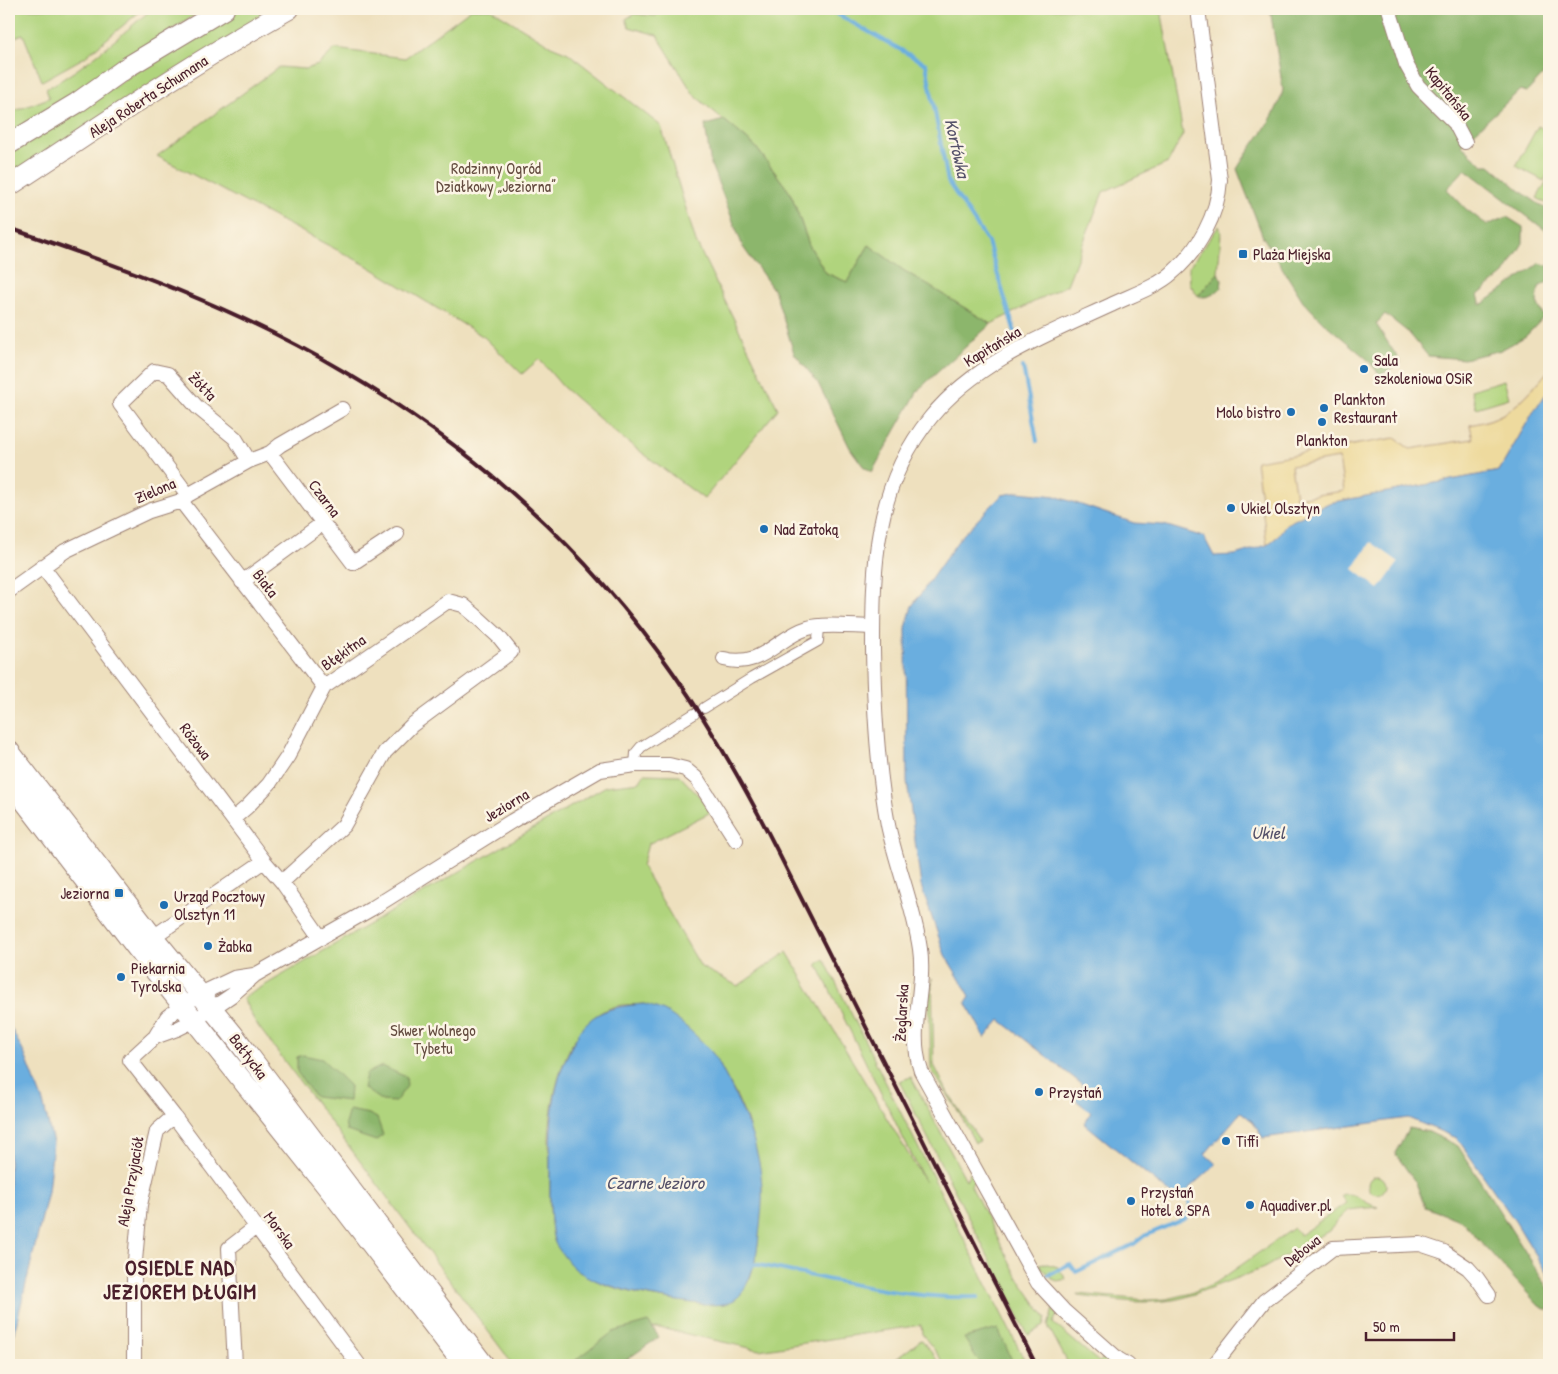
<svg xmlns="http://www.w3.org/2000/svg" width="1558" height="1374" viewBox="0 0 1558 1374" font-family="'Patrick Hand',sans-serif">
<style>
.green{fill:#b0d47d;stroke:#7d7a54;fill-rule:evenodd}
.forest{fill:#8cb66c;stroke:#6b6a4c}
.sand{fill:#eeda9e;stroke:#9c7c64;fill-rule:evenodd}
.water{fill:#6aaedf;stroke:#5a6685}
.pier{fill:#eee0be}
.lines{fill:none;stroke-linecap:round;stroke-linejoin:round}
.stream{stroke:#6aaedf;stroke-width:4}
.pedestrian-casing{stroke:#9c8074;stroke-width:12}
.minor-casing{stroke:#9c8074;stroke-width:16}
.secondary-casing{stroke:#9c8074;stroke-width:22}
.pedestrian{stroke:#fff;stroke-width:10}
.minor{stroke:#fff;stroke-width:14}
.secondary{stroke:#fff;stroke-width:20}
.rail{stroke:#4a1f2b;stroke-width:4}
.poi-dot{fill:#1f6fb2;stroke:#fcf5e5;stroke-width:2}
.labels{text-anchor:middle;stroke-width:5;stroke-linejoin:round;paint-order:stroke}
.street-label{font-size:16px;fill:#4a1f2b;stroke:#fcf5e5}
.park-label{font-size:16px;fill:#644c40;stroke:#fcf5e5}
.poi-label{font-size:16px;fill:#4a1f2b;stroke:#fcf5e5;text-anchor:start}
.water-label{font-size:18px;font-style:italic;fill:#55516a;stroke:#fcf5e5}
.district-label{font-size:21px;font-weight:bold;letter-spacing:1px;fill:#4a1f2b;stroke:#fcf5e5}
</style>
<rect width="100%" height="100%" fill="#fcf5e5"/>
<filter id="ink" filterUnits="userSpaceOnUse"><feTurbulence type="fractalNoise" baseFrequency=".02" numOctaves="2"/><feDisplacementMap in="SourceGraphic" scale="10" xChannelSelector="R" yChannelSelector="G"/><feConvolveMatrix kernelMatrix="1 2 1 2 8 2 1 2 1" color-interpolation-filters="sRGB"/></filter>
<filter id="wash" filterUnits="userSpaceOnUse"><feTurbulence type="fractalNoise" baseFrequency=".0096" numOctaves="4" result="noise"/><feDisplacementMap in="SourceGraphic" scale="20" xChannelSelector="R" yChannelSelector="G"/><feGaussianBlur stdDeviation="1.12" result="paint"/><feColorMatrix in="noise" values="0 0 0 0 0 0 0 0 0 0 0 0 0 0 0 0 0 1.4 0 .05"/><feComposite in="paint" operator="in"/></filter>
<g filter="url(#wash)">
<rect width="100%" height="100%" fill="#eee0be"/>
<!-- green -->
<path class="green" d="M9,9H143L85,57L42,81L23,34L9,40Z
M152,9H194L193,10V16L90,84L9,134V113L49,98L46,89C86,67 117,38 152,9Z
M237,9H275L9,177V152Z
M471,9H491L551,46L568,53L661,126L696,242L778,409L704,499L617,434L563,387L539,359L522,374L484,337L366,265L157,156L279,67L305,69L318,65L335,49L405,58Z
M659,9H1161L1183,134L1168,163L1103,192L1067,285L991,324L903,270L869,245L847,282L826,273L809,245L791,194L755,146L694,95L657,35L629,27L626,19L634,14L656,16Z
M1538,126L1549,132V171L1544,181L1516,166Z
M1549,177V205L1537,198Z
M1219,226L1221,233L1218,273L1198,296L1190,284L1189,267Z
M1504,380L1509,398L1476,408L1471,390Z
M644,774L679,775L713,811L648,844L642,866L701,967L738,986L787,952L925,1182L817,964L824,959L1027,1365H946L922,1334L921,1325L759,1350L660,1328L626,1329L576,1365H512L506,1355L255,1022L243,998L606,786L640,782ZM644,1004L678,1020L714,1055L737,1097L747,1120L758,1159L762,1188L758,1243L755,1261L750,1278L725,1304C697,1306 614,1293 592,1278C583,1271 563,1253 556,1244C549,1235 550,1193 550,1180C550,1167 549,1153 549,1139C551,1094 566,1018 617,1006C625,1004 635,1005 644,1004Z
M932,978L934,1065L948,1093L980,1141L975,1143L960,1114L931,1069L929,999Z
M911,1077L966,1180L970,1172L974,1179L971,1186L1018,1278L1046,1318L1044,1326L1028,1335L899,1081Z
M1368 1185a9 9 0 1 1 18 0a9 9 0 1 1-18 0Z
M1345,1194C1358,1193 1364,1204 1378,1207L1348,1210L1329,1231L1264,1268L1183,1298C1148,1306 1113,1300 1078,1296L1077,1294L1148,1300L1167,1299L1188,1294L1217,1282L1294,1228L1300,1235L1346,1203L1341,1195Z
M1044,1263L1058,1267L1066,1279C1053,1283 1055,1280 1047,1273C1043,1270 1042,1269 1039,1264Z
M1053,1309L1057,1315L1053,1323L1099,1362L1104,1357H1108L1122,1365H1113L1106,1361L1102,1365H1069L1048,1326Z
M922,1340L941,1365H888L921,1340Z"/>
<!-- forest -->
<path class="forest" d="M1270,9H1549V68L1527,92L1520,90L1461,145L1483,165H1490L1523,193L1549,211V233L1465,169L1447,189L1466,209L1487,225L1507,217L1523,227V243L1504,274L1478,295L1481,305L1540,263L1549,266V281L1539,287L1537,302L1544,317L1526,336L1501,350L1464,359L1428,356L1409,333L1385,314L1376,324L1401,363L1380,375L1367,359L1323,322L1303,301L1263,237L1237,169C1252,143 1276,120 1283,90Z
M724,120L755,146L791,194L809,245L826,273L847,282L869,245L903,270L991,324L919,389L872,472L863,466L850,448L818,383L794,353L775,292L743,247L728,208L711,165L705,125Z
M1218,273L1222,280L1221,288C1214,294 1208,299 1198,296Z
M303,1055L322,1059L350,1086L349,1101L315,1097L297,1072V1057Z
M382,1066L406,1077L407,1086L395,1102L382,1101L363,1088L366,1074Z
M349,1110L369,1114L377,1118L383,1135L376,1141L347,1131L345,1124Z
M1409,1128L1429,1132L1458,1146L1549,1289V1311L1539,1306L1462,1221L1425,1207L1416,1183L1395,1153Z
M648,1322L659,1337L619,1365H572V1363L613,1332Z
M998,1329L1014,1365H981L964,1338Z"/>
<!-- sand -->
<path class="sand" d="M1549,370V390L1535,409L1499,471L1329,503L1287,524L1277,537L1267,545L1256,461L1395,438L1410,449L1473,439L1470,425C1479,423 1488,421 1497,417C1518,408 1534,387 1549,370ZM1339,458L1344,491L1296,498L1291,466Z"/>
<!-- water -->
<path class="water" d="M1549,390V1277L1515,1221L1457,1138L1408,1118L1263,1138L1252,1121L1241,1112L1205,1154L1216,1164L1177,1199L1084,1123L1091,1112L1073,1098L1083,1085L1000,1020L985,1038L966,1002L970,996L945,955L921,886L907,781L906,628L912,606L960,538L1002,495L1019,492L1055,496L1134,523L1164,525L1204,537L1214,556L1235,555L1267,545L1277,537L1286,524L1329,503L1499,471L1535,409Z
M644,1004C650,1006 657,1008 664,1011C678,1018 704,1042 714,1055C719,1062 722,1070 726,1077C744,1111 761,1150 762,1189C763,1201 761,1214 760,1226C758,1249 755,1271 743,1291C731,1311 703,1304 685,1302C657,1298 588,1286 570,1264C565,1258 559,1250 555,1243C550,1231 550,1203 550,1189C550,1138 548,1088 574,1042C577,1037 579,1031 583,1027C599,1008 620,1006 644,1004Z
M9,1024L25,1055L43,1102L53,1143L48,1192L9,1355Z"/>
<!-- pier -->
<path class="pier" d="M1371,542L1399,562L1379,589L1353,569Z"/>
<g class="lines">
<!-- stream -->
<path class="stream" d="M828,9L926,64L948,182L988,242L1016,336
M1023,367L1037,441
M754,1264C827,1278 904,1300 978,1297
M1048,1275L1070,1264L1076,1272L1134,1244L1144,1236L1187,1218L1190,1207L1187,1190"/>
</g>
</g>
<g filter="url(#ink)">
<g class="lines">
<defs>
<path id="pedestrian" d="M704,708L752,678L818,641L819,626
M635,765L636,753L641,747L694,714"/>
<path id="minor" d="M1389,9L1406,64L1418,86L1455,123L1465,142
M270,453L353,563L397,534
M188,495L120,404L154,371L168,374L197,407L235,438L249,461
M181,501L324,687
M42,566L264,861L282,882L321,938
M242,582L323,523
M9,591L65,551L149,511L181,501L188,495L249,461L270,453L280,445L342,409
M724,659C762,669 777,637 808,628C824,623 856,627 873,627
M233,819L247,807L269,784L288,756L324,687L448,601L463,605L475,615L499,637L511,652L412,725L385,752L344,825L282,882
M153,937L264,861
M155,1037L177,1029L195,1020L232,995L255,975L371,909L512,821L600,770L635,765H669L685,769L697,779L736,840
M174,1116L359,1365
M134,1365V1272L140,1205L157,1131L174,1116L130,1060L155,1037L167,1017L183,1005L200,994L234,978L254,975
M235,1365L229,1248L256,1227
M1128,1365L1118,1359L1064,1311L1038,1283L921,1071C907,1029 926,991 920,949C914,907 897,867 888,825C877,767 874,709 873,650C873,565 874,486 931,417C977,361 1046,335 1111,305C1129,296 1157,287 1172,273C1198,251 1218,215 1220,180L1198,9
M1214,1365L1264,1301L1333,1248L1420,1244L1444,1252L1468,1268L1477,1278L1489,1295"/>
<path id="secondary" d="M9,144L77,103L129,66L224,9
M9,186C101,126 192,63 289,9
M9,751L153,937L232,1033L484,1365
M9,781L136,947L332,1193L464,1365"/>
</defs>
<!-- pedestrian casing -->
<use href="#pedestrian" class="pedestrian-casing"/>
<!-- minor casing -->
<use href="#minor" class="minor-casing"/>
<!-- secondary casing -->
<use href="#secondary" class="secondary-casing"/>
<!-- pedestrian -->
<use href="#pedestrian" class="pedestrian"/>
<!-- minor -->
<use href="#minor" class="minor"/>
<!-- secondary -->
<use href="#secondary" class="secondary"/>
<!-- rail -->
<path class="rail" d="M9,228C123,267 239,309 343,371C473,447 588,550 674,674C713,730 746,789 777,850L1036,1365"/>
</g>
</g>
<!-- markers -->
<g class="poi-dot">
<rect x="1238" y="249" width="10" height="10" rx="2.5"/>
<circle cx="1364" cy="369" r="5"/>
<circle cx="1324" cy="408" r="5"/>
<circle cx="1291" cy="412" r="5"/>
<circle cx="1322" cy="422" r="5"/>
<circle cx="1231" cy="508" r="5"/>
<circle cx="764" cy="529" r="5"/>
<rect x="114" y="888" width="10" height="10" rx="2.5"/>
<circle cx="164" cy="905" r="5"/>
<circle cx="208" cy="946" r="5"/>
<circle cx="121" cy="977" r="5"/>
<circle cx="1039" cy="1092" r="5"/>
<circle cx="1226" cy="1141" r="5"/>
<circle cx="1131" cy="1201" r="5"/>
<circle cx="1250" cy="1205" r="5"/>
</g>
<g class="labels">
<!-- street labels -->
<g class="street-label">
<text transform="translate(1449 93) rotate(51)" y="6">Kapitańska</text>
<text transform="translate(148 96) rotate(-33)" y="6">Aleja Roberta Schumana</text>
<text transform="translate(992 346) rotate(-31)" y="6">Kapitańska</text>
<text transform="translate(203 386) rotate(47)" y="6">Żółta</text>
<text transform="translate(155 490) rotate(-23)" y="6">Zielona</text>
<text transform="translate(325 498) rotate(53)" y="6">Czarna</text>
<text transform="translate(266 583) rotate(52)" y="6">Biała</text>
<text transform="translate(343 652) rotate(-35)" y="6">Błękitna</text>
<text transform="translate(196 741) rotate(53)" y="6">Różowa</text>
<text transform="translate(506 805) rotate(-31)" y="6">Jeziorna</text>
<text transform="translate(901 1013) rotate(-87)" y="6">Żeglarska</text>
<text transform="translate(249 1056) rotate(53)" y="6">Bałtycka</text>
<text transform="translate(130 1181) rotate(-80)" y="6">Aleja Przyjaciół</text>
<text transform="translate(280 1230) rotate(54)" y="6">Morska</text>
<text transform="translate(1302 1250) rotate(-37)" y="6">Dębowa</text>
</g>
<!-- park labels -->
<g class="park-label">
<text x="496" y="174">Rodzinny Ogród<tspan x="496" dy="18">Działkowy „Jeziorna”</tspan></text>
<text x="433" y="1036">Skwer Wolnego<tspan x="433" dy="18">Tybetu</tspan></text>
</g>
<!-- poi labels -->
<g class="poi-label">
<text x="1253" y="260">Plaża Miejska</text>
<text x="1374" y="366">Sala<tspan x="1374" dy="18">szkoleniowa OSiR</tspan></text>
<text x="1334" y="405">Plankton<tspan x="1334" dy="18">Restaurant</tspan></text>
<text x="1281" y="418" text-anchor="end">Molo bistro</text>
<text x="1322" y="446" text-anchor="middle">Plankton</text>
<text x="1241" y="514">Ukiel Olsztyn</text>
<text x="774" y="535">Nad Zatoką</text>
<text x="109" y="899" text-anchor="end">Jeziorna</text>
<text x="174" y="902">Urząd Pocztowy<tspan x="174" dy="18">Olsztyn 11</tspan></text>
<text x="218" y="952">Żabka</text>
<text x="131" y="974">Piekarnia<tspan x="131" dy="18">Tyrolska</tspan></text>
<text x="1049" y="1098">Przystań</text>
<text x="1236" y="1147">Tiffi</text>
<text x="1141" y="1198">Przystań<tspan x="1141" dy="18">Hotel &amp; SPA</tspan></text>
<text x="1260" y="1211">Aquadiver.pl</text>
</g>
<!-- water labels -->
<g class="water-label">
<text transform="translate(957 148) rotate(77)" y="6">Kortówka</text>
<text x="1268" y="839">Ukiel</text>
<text x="655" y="1189">Czarne Jezioro</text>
</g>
<!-- district labels -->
<g class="district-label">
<text x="180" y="1275">OSIEDLE NAD<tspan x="180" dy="24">JEZIOREM DŁUGIM</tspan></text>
</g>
</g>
<!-- margin -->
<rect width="1558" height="1374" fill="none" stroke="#fcf5e5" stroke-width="30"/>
<!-- scale -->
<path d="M1366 1332v8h88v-8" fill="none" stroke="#4a1f2b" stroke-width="2.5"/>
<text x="1373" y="1332" font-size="15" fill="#4a1f2b" stroke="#fcf5e5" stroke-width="4" paint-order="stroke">50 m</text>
</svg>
